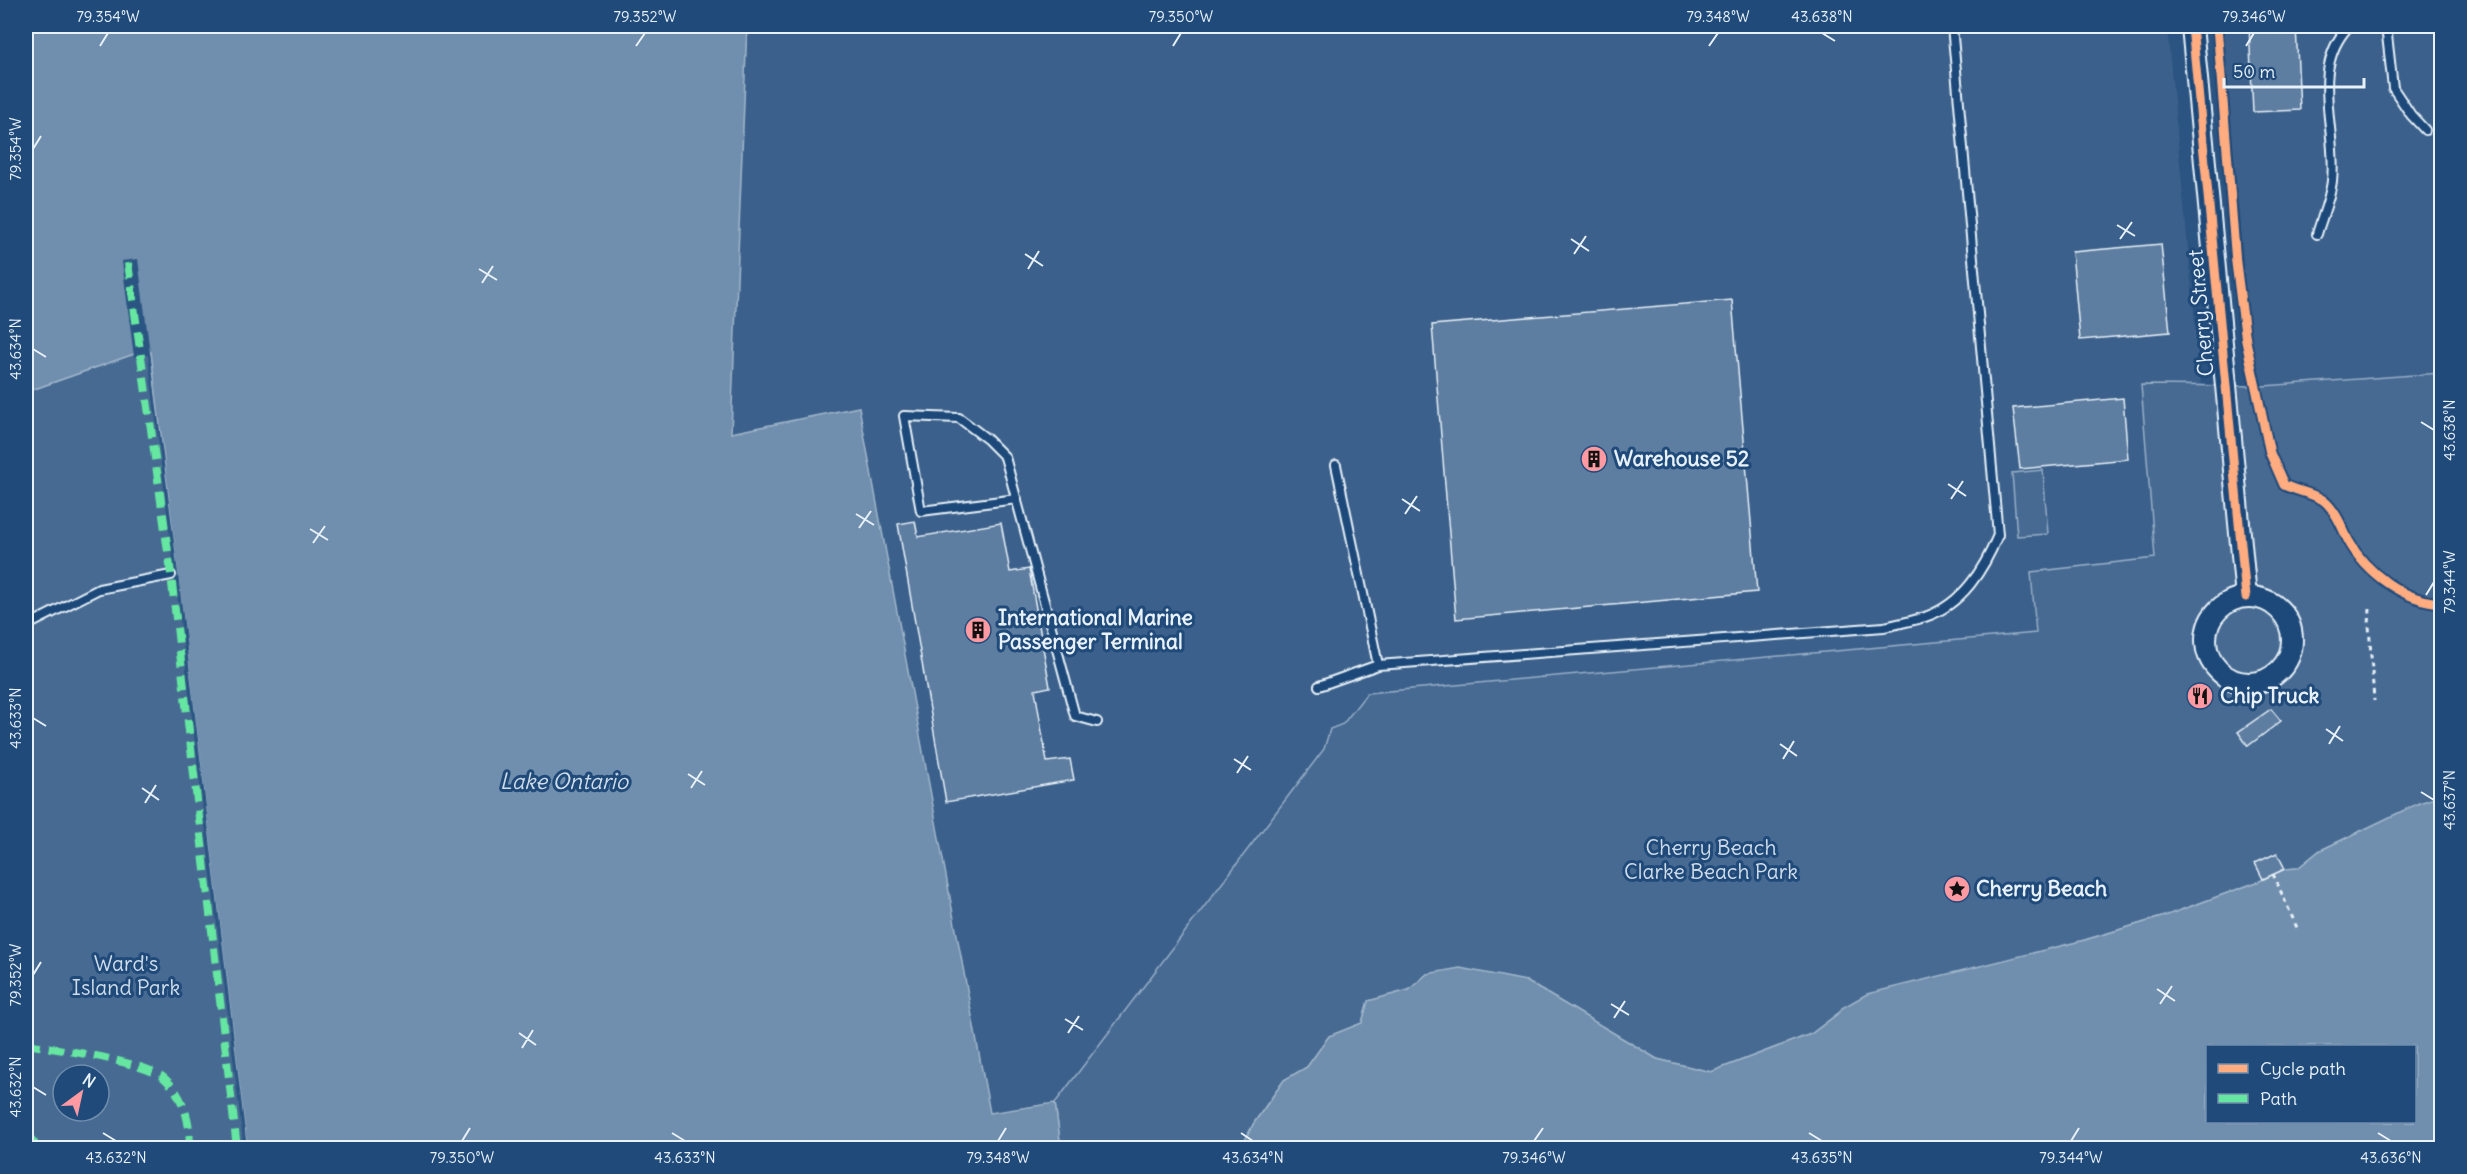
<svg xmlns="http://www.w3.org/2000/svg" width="2467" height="1174" viewBox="0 0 2467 1174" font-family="Delius,sans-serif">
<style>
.built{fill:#3a608b}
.green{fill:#476b93;stroke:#98aec6;stroke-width:1.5;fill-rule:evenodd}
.water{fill:#708ead;stroke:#a0b6cb;stroke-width:1.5;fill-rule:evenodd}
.pier{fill:#2b5482}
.building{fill:#5d7da1;stroke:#e8f1f8;stroke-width:1.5}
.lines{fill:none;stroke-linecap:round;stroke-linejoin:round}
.service-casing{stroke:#e8f1f8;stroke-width:12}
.tertiary-casing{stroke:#e8f1f8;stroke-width:24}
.path{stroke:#e8f1f8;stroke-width:3;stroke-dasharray:4.5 4.5;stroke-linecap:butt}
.service{stroke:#1f4a7a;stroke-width:8}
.tertiary{stroke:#1f4a7a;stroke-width:20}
.quiet{stroke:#66e7a1;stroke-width:8;stroke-dasharray:15 8;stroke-linecap:butt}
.cycleway-casing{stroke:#1f4a7a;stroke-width:13}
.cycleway{stroke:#ffac80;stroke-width:9}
.ticks{fill:none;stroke:#e8f1f8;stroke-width:2}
.labels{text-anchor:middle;stroke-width:6;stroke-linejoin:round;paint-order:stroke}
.street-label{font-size:21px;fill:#e8f1f8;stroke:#1f4a7a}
.poi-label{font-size:21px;font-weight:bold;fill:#e8f1f8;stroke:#1f4a7a;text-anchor:start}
.park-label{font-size:21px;fill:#d0dde9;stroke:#1f4a7a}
.water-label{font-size:22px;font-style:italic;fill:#d0dde9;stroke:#1f4a7a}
.neatline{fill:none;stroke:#e8f1f8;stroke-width:2}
.ticks-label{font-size:15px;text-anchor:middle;fill:#e8f1f8}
</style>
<rect width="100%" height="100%" fill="#2b5482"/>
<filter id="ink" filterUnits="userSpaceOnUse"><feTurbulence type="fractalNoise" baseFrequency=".0167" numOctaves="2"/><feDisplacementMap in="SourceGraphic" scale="12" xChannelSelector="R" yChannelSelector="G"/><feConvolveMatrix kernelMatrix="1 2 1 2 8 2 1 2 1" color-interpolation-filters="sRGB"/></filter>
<g filter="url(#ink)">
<!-- built -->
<path class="built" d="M747,26H2167L2201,385H2141L2155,558L2031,572L2036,633L1367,693L1073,1094L1055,1103L990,1113L859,407L731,434Z
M2223,26H2441V373L2263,386L2251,344L2246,297Z"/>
<!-- green -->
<path class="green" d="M151,352L247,1148H26V392L134,354ZM63,1075H99V1111H63Z
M2441,373V796L2419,804L2319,851L2298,868L2285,869L2260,881L2162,917L1840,1012L1811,1034L1711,1072L1657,1059L1526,981L1427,974L1409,990L1368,1001L1362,1023L1329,1036L1307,1067L1284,1080L1254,1123L1241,1148H1061L1055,1103L1324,749L1330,729L1343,724L1367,693L2036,633L2031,572L2155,558L2141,385L2263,386Z
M2043,470L2048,534L2017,536L2012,473Z"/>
<!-- water -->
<path class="water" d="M26,26H747L731,433L859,407L990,1113L1055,1103L1061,1148H247L151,352L134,354L26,392Z
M2441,796V1148H1241L1254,1123L1284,1080L1307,1067L1329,1036L1362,1023L1368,1001L1409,990L1427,974L1460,968L1526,981L1657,1059L1711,1072L1811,1034L1840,1012L1842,1008L1867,994L2085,940L2162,917L2260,881L2285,869L2298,868L2319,851L2419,803ZM2208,1046H2414V1122H2208Z"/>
<!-- pier -->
<path class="pier" d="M138,259L178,573L247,1148H244L148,355L134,357L122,261Z"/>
<!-- building -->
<path class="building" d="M2249,26H2296L2300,110L2253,112Z
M2161,244L2170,332L2080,340L2072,252Z
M1732,300L1757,592L1456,619L1432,325Z
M2123,398L2128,459L2020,469L2013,408Z
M915,521L918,537L1001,523L1010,572L1029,569L1050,687L1035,690L1047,762L1070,759L1074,780L946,802L898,524Z
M2271,709L2281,721L2248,746L2238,732Z
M2277,853L2285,869L2263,879L2255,863Z"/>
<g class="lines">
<defs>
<path id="service" d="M2386,26L2393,88L2411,115L2425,130
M2317,234C2322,217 2330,199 2332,181C2338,129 2308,69 2349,26
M1336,465L1378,665L1884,627C1898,624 1912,621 1925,617C1963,604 1984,569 1998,535L1952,26
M1017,499L921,511L904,416L959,418L987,439L1005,457L1075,716L1097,722
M26,626L99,589L171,575
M1319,686L1378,665"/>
<path id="tertiary" d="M2192,26L2246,597
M2206 640a43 43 0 1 1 86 0a43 43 0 1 1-86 0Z"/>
</defs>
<!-- service casing -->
<use href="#service" class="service-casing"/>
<!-- tertiary casing -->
<use href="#tertiary" class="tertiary-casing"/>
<!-- path -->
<path class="path" d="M2370,609L2369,625L2374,701
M2273,874L2298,930"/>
<!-- service -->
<use href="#service" class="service"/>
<!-- tertiary -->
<use href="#tertiary" class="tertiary"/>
<!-- quiet -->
<path class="quiet" d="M128,263L170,566L237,1148
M26,1044C53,1048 145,1062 164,1078C183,1094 192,1124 189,1148
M26,1133L38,1148"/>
<defs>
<path id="cycleway" d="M2192,26L2246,597
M2217,26L2236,263L2246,341L2270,453L2284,485C2296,491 2312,493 2323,500C2335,509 2342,527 2348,540C2366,573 2404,601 2442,603"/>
</defs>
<!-- cycleway casing -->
<use href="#cycleway" class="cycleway-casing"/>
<!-- cycleway -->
<use href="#cycleway" class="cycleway"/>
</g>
</g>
<!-- ticks -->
<path class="ticks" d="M1822,33L1835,41M100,46L108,33M636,46L645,33M1173,46L1181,33M1709,46L1718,33M2246,46L2254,33M33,149L41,136M2117,225L2135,236M1571,239L1589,251M2120,239L2132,222M1025,254L1043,266M1574,254L1586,236M479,269L497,280M1028,269L1039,251M482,283L493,266M33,349L46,357M2421,422L2434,430M1948,484L1966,496M1402,499L1420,511M1951,499L1963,481M856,514L874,525M1405,514L1417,496M859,528L871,511M310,529L328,540M313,543L325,526M2426,595L2434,582M33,718L46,726M2326,729L2343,741M1780,744L1797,756M2329,744L2340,726M1234,759L1251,770M1783,759L1794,741M1237,773L1248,756M688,774L705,785M142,788L159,800M691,788L702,771M2421,792L2434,800M145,803L156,785M33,975L41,962M2157,989L2175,1001M1611,1004L1629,1015M2160,1004L2172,986M1614,1018L1625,1001M1065,1019L1083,1030M519,1033L536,1045M1068,1033L1079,1016M522,1048L533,1030M33,1087L46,1095M103,1133L116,1141M672,1133L685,1141M1241,1133L1253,1141M1809,1133L1822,1141M2378,1133L2391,1141M462,1141L470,1128M998,1141L1006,1128M1534,1141L1543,1128M2071,1141L2079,1128"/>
<!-- icons -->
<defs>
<symbol id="building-disc" viewBox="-11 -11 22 22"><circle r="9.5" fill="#ff9aa2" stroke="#1f4a7a"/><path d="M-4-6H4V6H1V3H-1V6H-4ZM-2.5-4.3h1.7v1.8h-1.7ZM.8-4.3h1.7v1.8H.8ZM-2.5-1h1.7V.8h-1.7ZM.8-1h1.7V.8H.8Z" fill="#111"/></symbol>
<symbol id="restaurant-disc" viewBox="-11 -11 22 22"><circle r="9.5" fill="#ff9aa2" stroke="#1f4a7a"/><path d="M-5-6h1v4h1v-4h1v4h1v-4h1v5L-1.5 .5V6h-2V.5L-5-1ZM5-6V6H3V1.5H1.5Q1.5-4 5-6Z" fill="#111"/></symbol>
<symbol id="sight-disc" viewBox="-11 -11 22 22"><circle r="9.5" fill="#ff9aa2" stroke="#1f4a7a"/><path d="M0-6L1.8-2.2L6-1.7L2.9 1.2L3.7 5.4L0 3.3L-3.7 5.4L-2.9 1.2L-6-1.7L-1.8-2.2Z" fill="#111"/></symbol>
</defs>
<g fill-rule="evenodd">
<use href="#building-disc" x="1579" y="444" width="30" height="30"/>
<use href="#building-disc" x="963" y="615" width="30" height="30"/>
<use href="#restaurant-disc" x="2185" y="681" width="30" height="30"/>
<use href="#sight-disc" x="1942" y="874" width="30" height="30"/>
</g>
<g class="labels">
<!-- street labels -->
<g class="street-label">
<text transform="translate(2201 313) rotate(-95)" y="7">Cherry Street</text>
</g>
<!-- poi labels -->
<g class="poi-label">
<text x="1614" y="466">Warehouse 52</text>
<text x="998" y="625">International Marine<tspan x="998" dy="24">Passenger Terminal</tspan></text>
<text x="2220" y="703">Chip Truck</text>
<text x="1976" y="896">Cherry Beach</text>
</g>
<!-- park labels -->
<g class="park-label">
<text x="1711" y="855">Cherry Beach<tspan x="1711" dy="24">Clarke Beach Park</tspan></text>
<text x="126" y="971">Ward's<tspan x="126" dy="24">Island Park</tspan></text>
</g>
<!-- water labels -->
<g class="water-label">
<text x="564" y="789">Lake Ontario</text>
</g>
</g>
<!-- margin -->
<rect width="2467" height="1174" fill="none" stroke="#1f4a7a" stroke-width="66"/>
<!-- legend -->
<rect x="2206" y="1045" width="210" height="78" fill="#1f4a7a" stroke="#6f8dac" stroke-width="1.5"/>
<rect x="2218" y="1064" width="30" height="9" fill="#ffac80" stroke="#6f8dac" stroke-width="1.5"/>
<text x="2260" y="1075" font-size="18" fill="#e8f1f8">Cycle path</text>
<rect x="2218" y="1094" width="30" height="9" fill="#66e7a1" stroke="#6f8dac" stroke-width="1.5"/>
<text x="2260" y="1105" font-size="18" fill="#e8f1f8">Path</text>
<!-- north arrow -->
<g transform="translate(81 1093) rotate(33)"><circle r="28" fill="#1f4a7a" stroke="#6f8dac" stroke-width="1.5"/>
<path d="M0-4.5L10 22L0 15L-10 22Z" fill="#ff9aa2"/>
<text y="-9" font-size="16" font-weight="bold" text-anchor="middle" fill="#e8f1f8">N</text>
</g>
<!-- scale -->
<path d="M2224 78v9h140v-9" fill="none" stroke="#e8f1f8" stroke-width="3"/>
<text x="2233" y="78" font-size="18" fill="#e8f1f8" stroke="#1f4a7a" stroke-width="4.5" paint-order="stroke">50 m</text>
<rect x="33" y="33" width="2401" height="1108" class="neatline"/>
<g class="ticks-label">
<text x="108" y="22">79.354°W</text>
<text x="645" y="22">79.352°W</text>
<text x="1181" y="22">79.350°W</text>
<text x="1718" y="22">79.348°W</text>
<text x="1822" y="22">43.638°N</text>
<text x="2254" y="22">79.346°W</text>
<text transform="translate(16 149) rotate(-90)" y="5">79.354°W</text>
<text transform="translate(16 349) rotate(-90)" y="5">43.634°N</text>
<text transform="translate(2450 430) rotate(-90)" y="5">43.638°N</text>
<text transform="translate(2450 582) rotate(-90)" y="5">79.344°W</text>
<text transform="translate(16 718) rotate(-90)" y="5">43.633°N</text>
<text transform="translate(2450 800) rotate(-90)" y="5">43.637°N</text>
<text transform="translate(16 975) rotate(-90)" y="5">79.352°W</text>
<text transform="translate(16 1087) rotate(-90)" y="5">43.632°N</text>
<text x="116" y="1163">43.632°N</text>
<text x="462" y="1163">79.350°W</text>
<text x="685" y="1163">43.633°N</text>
<text x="998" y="1163">79.348°W</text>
<text x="1253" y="1163">43.634°N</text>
<text x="1534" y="1163">79.346°W</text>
<text x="1822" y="1163">43.635°N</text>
<text x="2071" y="1163">79.344°W</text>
<text x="2391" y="1163">43.636°N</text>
</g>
</svg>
